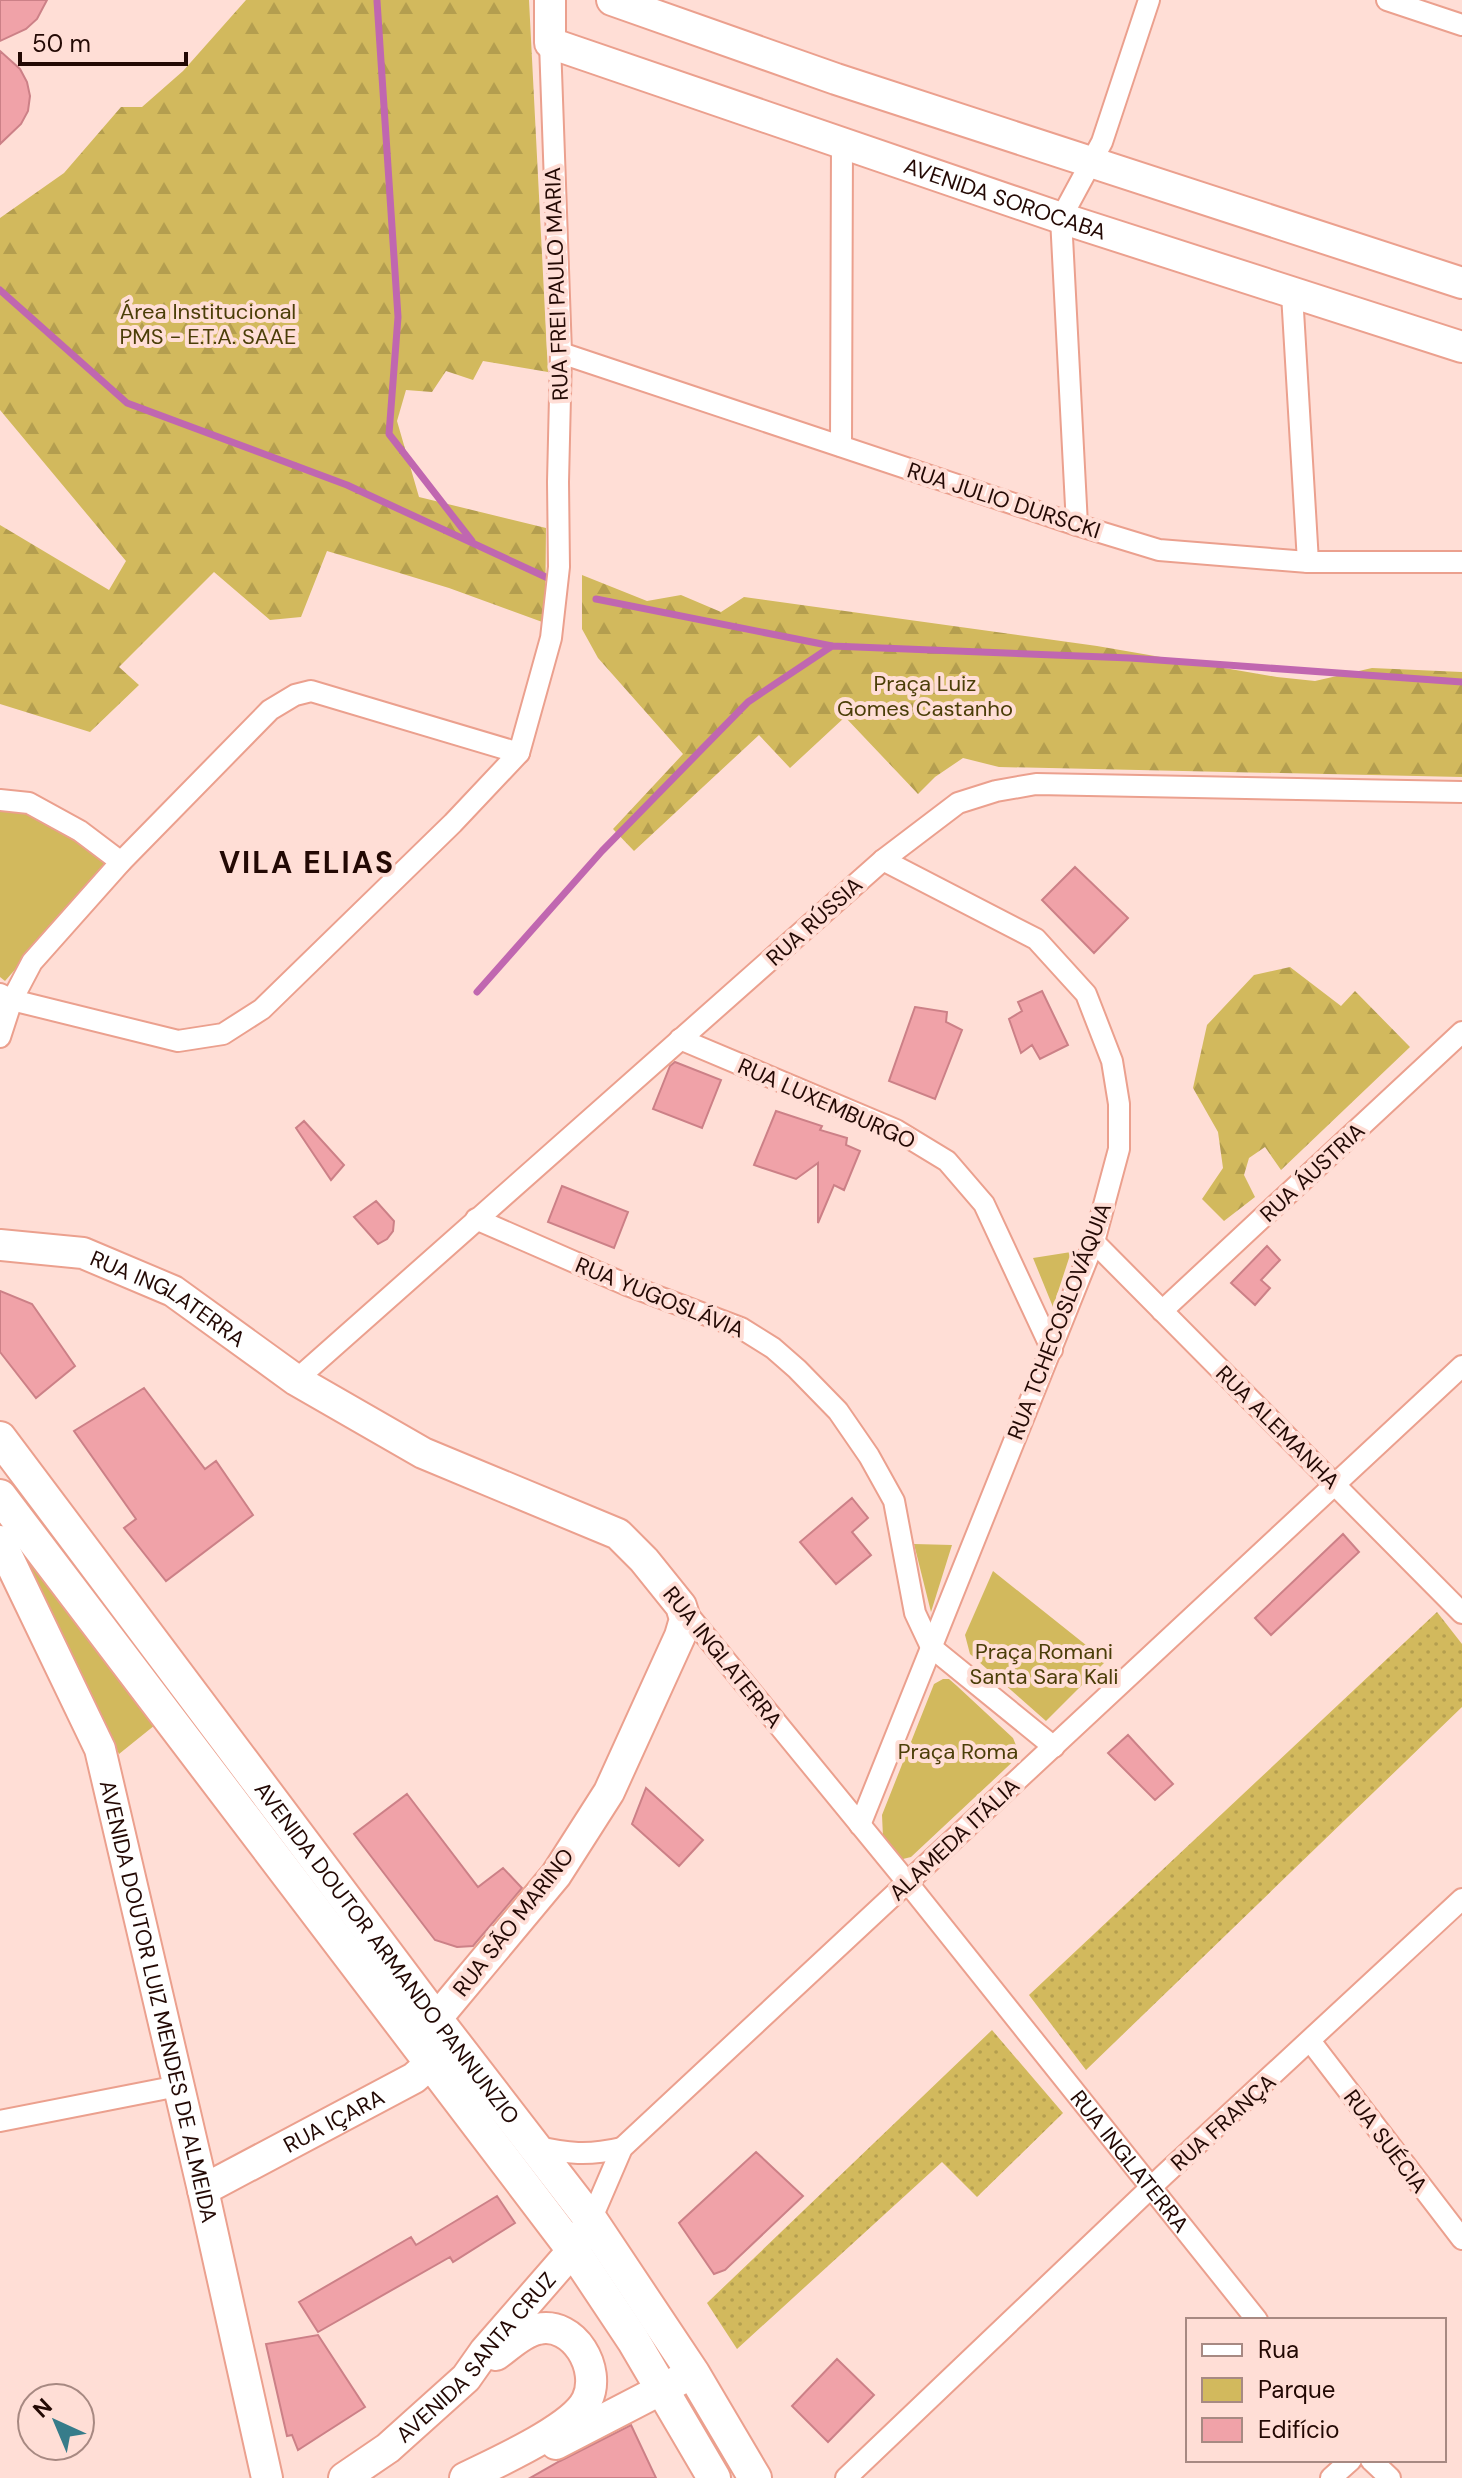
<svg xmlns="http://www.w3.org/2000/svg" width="1462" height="2478" viewBox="0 0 1462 2478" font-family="'DM Sans',sans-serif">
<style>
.grass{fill:url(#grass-dots)}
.forest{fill:url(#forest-firs)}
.park{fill:#d2b95d}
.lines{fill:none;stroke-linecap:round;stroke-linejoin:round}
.stream{stroke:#c067b0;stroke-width:7}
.building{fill:#f0a2a8;stroke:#cc8087;stroke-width:2}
.street-casing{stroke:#eba08e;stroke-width:24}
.secondary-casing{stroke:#eba08e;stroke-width:34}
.primary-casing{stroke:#eba08e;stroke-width:36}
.street{stroke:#fff;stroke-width:20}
.secondary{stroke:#fff;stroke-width:30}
.primary{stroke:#fff;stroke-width:32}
.labels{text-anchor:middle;stroke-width:8;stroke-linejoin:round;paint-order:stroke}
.street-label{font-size:22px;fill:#230904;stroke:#ffded6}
.park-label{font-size:22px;fill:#4b3e08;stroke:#ffded6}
.district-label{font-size:30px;font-weight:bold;letter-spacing:2px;fill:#230904;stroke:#ffded6}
</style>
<defs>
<pattern id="grass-dots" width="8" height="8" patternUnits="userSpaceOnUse" patternTransform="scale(2)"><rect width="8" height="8" fill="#d2b95d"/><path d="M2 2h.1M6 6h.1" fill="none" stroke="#b49e4f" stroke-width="1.8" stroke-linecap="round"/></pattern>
<pattern id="forest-firs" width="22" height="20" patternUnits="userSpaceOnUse" patternTransform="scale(2)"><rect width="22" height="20" fill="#d2b95d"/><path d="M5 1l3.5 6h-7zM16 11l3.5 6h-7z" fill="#b49e4f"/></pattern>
</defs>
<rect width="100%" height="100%" fill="#ffded6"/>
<!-- grass -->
<path class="grass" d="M1437,1612L1462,1644V1707L1086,2070L1029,1995Z
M992,2030L1063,2113L977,2197L942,2162L737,2349L707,2303Z"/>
<!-- forest -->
<path class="forest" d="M246,0H529L548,372L483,361L473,380L446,371L432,392L406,390L397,421L419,497L546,528L545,623L449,588L327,551L301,617L270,620L214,572L119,667L139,685L90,732L0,704V525L109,590L126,561L0,410V218L64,173L121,107H142L183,71Z
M582,575L647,601L681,595L721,612L744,597L1097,646L1277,677L1315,681L1372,668L1462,672V777L999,767L963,758L935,777L918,794L845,717L790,768L759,735L634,851L613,829L683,754L598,658L582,629Z
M1290,967L1341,1006L1355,991L1410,1047L1281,1170L1265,1147L1249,1158L1244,1175L1255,1197L1224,1221L1202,1199L1223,1168L1218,1132L1193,1088L1207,1025L1254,975Z"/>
<!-- park -->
<path class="park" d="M0,807H28L111,860L5,981L0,977Z
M1071,1252L1053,1307L1033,1258Z
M4,1524L155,1725L119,1754Z
M914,1544L952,1545L931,1612Z
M993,1571L1106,1661L1046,1721L970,1654L965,1635Z
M943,1679H949L957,1686L1013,1738L1020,1755L911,1857L903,1859L883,1837L882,1815L934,1684Z"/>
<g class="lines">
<!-- stream -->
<path class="stream" d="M377,1L398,317L389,434L472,541
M0,290L127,403L347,485L550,579
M596,599L832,646L1130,658L1462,682
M477,992L602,851L748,702L832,646"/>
</g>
<!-- building -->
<path class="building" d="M0,0H47L37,19L26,29L0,41Z
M0,51L20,69L27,82L30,96L28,111L21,124L0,144Z
M1075,867L1128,918L1094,953L1042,900Z
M1042,991L1068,1045L1040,1059L1032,1045L1021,1053L1009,1019L1022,1011L1018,1002Z
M915,1007L947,1012L946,1022L962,1030L935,1099L889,1081Z
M675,1062L721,1080L702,1128L653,1109L670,1066Z
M776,1111L822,1126L820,1130L847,1138L846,1145L860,1151L844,1190L834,1185L818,1223V1163L796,1179L754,1165Z
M304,1121L344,1165L331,1180L296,1128Z
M562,1186L628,1212L614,1248L548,1222Z
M376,1201L394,1221L393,1231L387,1239L378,1244L354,1217Z
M1267,1246L1280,1260L1261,1280L1270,1288L1255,1305L1231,1283Z
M0,1291L32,1304L75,1366L36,1398L0,1352Z
M144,1388L205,1469L216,1461L253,1515L166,1581L124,1528L136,1519L74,1431Z
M852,1498L868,1518L852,1532L871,1555L836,1584L800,1542Z
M1343,1534L1359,1552L1271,1635L1255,1618Z
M1128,1735L1173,1784L1155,1800L1108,1753Z
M646,1788L703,1840L679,1866L632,1824Z
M407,1794L478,1887L503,1868L522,1888L473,1946L457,1947L435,1940L354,1834Z
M756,2152L803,2196L725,2270L714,2274L679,2223Z
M497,2196L515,2223L453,2262L450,2257L318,2332L299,2302L411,2237L416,2245Z
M318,2335L365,2407L298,2450L292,2435L287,2436L266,2344Z
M837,2359L874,2395L828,2442L792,2406Z
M631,2425L656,2478H530L560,2461Z"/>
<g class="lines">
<defs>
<g id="street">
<path d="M1387,0L1462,25"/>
<path d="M1292,294L1308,562"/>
<path d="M561,353L1077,525L1159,550L1308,562H1462"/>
<path d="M841,446L842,142"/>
<path d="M1077,525L1061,218L1102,142L1149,0"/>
<path d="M0,800L29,803L80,831L121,862"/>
<path d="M0,994L12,1000L178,1041L223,1034L262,1009L453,823L519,753L551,638L559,567L558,482L561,353L550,43"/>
<path d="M0,1037L12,1000L32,962L121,862L270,710L295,695L311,691L519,753"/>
<path d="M680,1039L896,1130L947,1161L984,1204L1052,1350"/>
<path d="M476,1219L627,1285L741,1328L773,1348L797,1369L838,1411L869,1456L894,1501L915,1613L931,1647L1054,1747"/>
<path d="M1094,1242L1462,1613"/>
<path d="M1162,1311L1462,1032"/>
<path d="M296,1380L883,860L958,803L996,791L1036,784L1462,792"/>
<path id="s1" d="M681,1606L907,1882L1257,2320"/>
<path d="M860,1825L1094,1242L1119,1149V1104L1112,1061L1086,994L1036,939L883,860"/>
<path d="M1311,2042L1462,2239"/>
<path d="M0,2121L178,2086"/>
<path d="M534,2146C568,2154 588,2156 622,2148"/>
<path d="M591,2220L622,2148L1462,1366"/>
<path d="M1371,2460L1390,2478"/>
<path d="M846,2478L1164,2175L1462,1899"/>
<path d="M1331,2478L1351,2460"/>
</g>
<g id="secondary">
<path id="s2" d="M550,0V43L1061,218L1462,347"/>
<path d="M612,0L836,79L1462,283"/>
<path id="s3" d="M0,1245L83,1253L173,1291L296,1380L423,1453L618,1534L644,1560L681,1606L685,1619L680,1636L609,1792L556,1875L436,2019"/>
<path id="s4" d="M0,1541L100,1749L203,2190L267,2478"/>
<path id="s5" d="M203,2190L414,2078L431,2063L445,2043"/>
<path d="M556,2444L693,2373"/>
<path id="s6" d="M344,2478L388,2448L466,2378L485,2351L573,2250L584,2232"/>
<path d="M465,2478C495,2463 573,2429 587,2400C602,2369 574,2321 538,2329C522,2332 509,2346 496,2355"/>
</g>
<g id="primary">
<path id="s7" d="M0,1438L436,2019L591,2220L693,2373L755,2478"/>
<path d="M0,1496L573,2250L633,2340L714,2478"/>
</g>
</defs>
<!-- street casing -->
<use href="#street" class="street-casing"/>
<!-- secondary casing -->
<use href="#secondary" class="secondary-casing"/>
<!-- primary casing -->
<use href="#primary" class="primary-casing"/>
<!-- street -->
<use href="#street" class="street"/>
<!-- secondary -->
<use href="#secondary" class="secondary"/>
<!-- primary -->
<use href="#primary" class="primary"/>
</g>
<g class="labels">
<!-- street labels -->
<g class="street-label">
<text dy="8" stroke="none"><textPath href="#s2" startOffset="524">AVENIDA SOROCABA</textPath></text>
<text transform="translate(556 284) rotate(-92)" y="8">RUA FREI PAULO MARIA</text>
<text transform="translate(1004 500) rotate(18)" y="8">RUA JULIO DURSCKI</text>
<text transform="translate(814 921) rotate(-42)" y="8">RUA RÚSSIA</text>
<text transform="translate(827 1103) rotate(24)" y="8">RUA LUXEMBURGO</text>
<text transform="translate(1312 1172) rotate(-43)" y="8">RUA ÁUSTRIA</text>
<text transform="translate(660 1297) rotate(22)" y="8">RUA YUGOSLÁVIA</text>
<text dy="8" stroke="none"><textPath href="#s3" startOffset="180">RUA INGLATERRA</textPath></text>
<text transform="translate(1059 1321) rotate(-69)" y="8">RUA TCHECOSLOVÁQUIA</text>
<text transform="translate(1278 1427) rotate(45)" y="8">RUA ALEMANHA</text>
<text transform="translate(723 1657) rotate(51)" y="8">RUA INGLATERRA</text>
<text transform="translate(954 1839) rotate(-43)" y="8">ALAMEDA ITÁLIA</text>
<text transform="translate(513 1922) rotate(-52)" y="8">RUA SÃO MARINO</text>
<text dy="8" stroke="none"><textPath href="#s7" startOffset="644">AVENIDA DOUTOR ARMANDO PANNUNZIO</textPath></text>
<text dy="8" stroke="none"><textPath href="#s4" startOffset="490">AVENIDA DOUTOR LUIZ MENDES DE ALMEIDA</textPath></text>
<text dy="8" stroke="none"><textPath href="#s5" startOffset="148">RUA IÇARA</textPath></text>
<text transform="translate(1223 2122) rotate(-42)" y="8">RUA FRANÇA</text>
<text transform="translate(1386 2141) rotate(53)" y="8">RUA SUÉCIA</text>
<text dy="8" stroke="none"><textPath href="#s1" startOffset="714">RUA INGLATERRA</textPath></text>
<text dy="8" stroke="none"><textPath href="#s6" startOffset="180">AVENIDA SANTA CRUZ</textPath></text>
</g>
<!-- park labels -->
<g class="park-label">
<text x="208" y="319">Área Institucional<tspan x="208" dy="25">PMS - E.T.A. SAAE</tspan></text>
<text x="925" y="691">Praça Luiz<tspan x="925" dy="25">Gomes Castanho</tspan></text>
<text x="1044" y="1659">Praça Romani<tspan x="1044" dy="25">Santa Sara Kali</tspan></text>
<text x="958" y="1759">Praça Roma</text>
</g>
<!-- district labels -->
<g class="district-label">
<text x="307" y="873">VILA ELIAS</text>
</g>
</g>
<!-- legend -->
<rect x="1186" y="2318" width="260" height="144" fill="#ffded6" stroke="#a78982" stroke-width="2"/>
<rect x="1202" y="2344" width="40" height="12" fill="#ffffff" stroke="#a78982" stroke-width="2"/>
<text x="1258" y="2358" font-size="24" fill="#230904">Rua</text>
<rect x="1202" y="2378" width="40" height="24" fill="#d2b95d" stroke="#a78982" stroke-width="2"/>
<text x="1258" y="2398" font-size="24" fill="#230904">Parque</text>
<rect x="1202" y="2418" width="40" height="24" fill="#f0a2a8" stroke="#a78982" stroke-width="2"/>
<text x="1258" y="2438" font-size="24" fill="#230904">Edifício</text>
<!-- north arrow -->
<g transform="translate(56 2422) rotate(316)"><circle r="38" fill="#ffded6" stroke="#a78982" stroke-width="2"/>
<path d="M0-6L14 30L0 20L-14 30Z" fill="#377c8a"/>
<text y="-12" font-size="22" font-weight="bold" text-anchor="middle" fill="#230904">N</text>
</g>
<!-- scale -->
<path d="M20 52v12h166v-12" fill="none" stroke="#230904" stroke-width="4"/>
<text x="32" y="52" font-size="24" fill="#230904" stroke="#ffded6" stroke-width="6" paint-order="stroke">50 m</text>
</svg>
